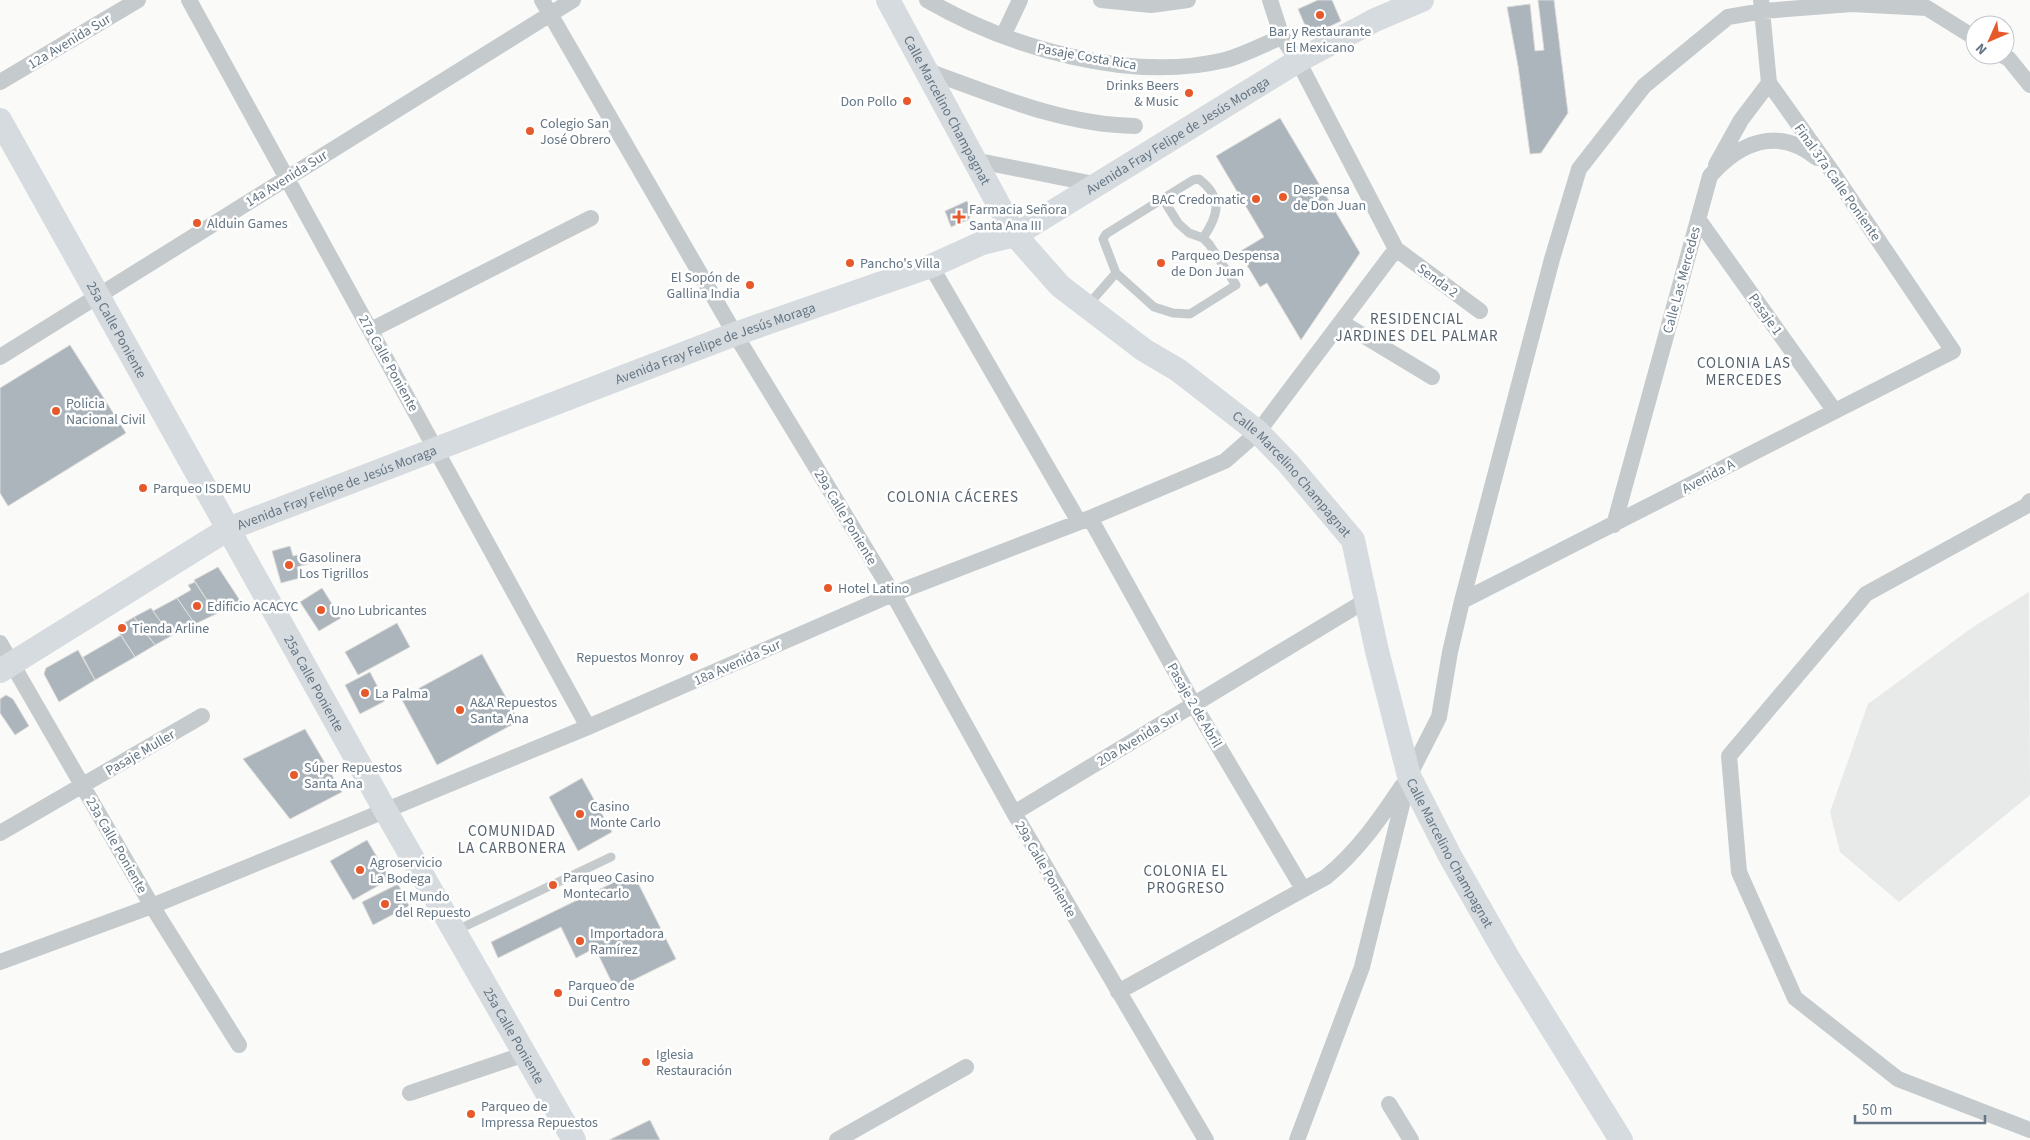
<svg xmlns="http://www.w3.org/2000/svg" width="2030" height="1140" viewBox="0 0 2030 1140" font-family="'Source Sans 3',sans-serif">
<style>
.built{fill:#e8e9e9}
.building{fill:#acb5bb;stroke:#dcdcda}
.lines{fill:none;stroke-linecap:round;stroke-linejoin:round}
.lane{stroke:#c5cacd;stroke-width:9}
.street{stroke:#c5cacd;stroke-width:16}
.secondary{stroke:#d6dbdf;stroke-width:24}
.poi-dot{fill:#e7592a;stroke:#fff;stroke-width:2}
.labels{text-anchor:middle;stroke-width:5;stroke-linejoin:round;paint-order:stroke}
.poi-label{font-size:14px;fill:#647583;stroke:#fff;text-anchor:start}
.street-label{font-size:14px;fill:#647583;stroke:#fff}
.neighbourhood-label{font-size:15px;letter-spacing:1px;fill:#56636e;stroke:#fff}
</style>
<rect width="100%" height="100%" fill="#fafaf8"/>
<!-- built -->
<path class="built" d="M2029,592L2030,795L1899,902L1840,852L1830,812L1868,704L1973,627Z"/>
<!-- building -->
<path class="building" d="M1318,0H1332L1341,21L1318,32L1307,30L1298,9Z
M1538,0H1554L1568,113L1541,153L1530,154L1518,66L1507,7L1530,4L1535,51L1544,50Z
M1280,118L1360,253L1301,340L1267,283L1260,287L1239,252L1264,237L1216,156Z
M967,201L973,213L968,220L951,227L945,211Z
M70,345L126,433L8,506L0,493V388Z
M290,546L293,556L305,553L308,564L297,567L300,578L281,583L272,551Z
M218,567L241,602L216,614L194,580Z
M195,582L216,614L195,624L177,598L191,590L188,585Z
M322,588L341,618L319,631L300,602Z
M177,598L195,624L171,636L153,611Z
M151,608L171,636L155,645L134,617Z
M134,617L155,645L135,657L116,628Z
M397,623L410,647L358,675L345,652Z
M121,635L135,657L95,680L83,657Z
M78,650L95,680L59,702L44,674L46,668Z
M482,654L519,721L437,765L401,698Z
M370,672L385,701L360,714L345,685Z
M6,695L13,699L29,726L15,735L0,713V699Z
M305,729L342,792L290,819L243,759Z
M582,778L612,832L578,851L549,797Z
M367,840L390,879L353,900L330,861Z
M633,873L676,959L615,989L595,948L576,958L561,927L498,958L491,942Z
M398,884L409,906L373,925L362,902Z
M650,1120L660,1140H609Z"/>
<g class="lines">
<!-- lane -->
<path class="lane" d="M1163,199L1178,223L1189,233L1203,238L1209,244L1236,285L1190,314L1173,313L1154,307L1116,273L1103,239L1106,234L1193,180L1199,179C1224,198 1218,216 1203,238
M1088,305L1116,273
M455,931L611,857"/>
<!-- street -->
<path class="street" d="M189,0L588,727
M542,0L735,334L893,594L1014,813L1206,1140
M927,0C1010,48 1131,83 1225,60C1244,55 1264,44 1282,37
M1101,0L1151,5L1188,0
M1003,36L1020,0
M2002,55L2009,59L2030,85
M925,70C992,94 1062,125 1135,126
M0,82L138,0
M974,160L1099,185
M1716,165L1741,120L1769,83
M1698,219L1834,410
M1396,249L1480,311
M931,266L1079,522
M1341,322L1432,377
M371,330L591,218
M0,357L573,0
M2030,501L2026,506L1866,594L1729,756L1739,872L1795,998L1898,1079L2030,1130
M1090,518L1194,705L1303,889
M1614,525L1710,176C1740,142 1778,126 1817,158
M1462,601L1953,351L1833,173L1769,83L1761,0
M0,643L152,906L239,1045
M1014,813L1365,601
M0,833L202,716
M0,962L152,906L309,842L588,727L893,594L1090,518L1225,461L1258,432L1396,249L1298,61L1282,37L1270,0
M1118,992L1326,877C1357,852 1380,819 1402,786
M410,1093L525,1054
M1389,1104L1411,1140
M837,1140L966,1067
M1297,1140L1362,967L1409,776L1439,717L1450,652L1462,601L1552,259L1579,169L1644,86L1728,17L1763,11L1852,4L1927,8L1975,38"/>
<!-- secondary -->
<g class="secondary">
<path id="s1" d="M888,0L1015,235L1060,286L1144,350L1178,370L1258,432L1288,463L1353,540L1377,651L1409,776L1450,856L1507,956L1621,1140"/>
<path id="s2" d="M0,120L385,810L574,1140"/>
<path id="s3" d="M0,671L228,529L735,334L931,266L982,243L1015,235L1298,61L1375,20L1422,0"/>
</g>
</g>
<!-- markers -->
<g class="poi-dot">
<circle cx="1320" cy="15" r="5"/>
<circle cx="1189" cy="93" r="5"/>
<circle cx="907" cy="101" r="5"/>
<circle cx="530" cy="131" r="5"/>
<circle cx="1283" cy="197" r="5"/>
<circle cx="1256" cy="199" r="5"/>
<path d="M956.5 209.5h5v5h5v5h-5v5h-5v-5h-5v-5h5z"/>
<circle cx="197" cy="223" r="5"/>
<circle cx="850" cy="263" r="5"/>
<circle cx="1161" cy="263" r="5"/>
<circle cx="750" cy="285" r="5"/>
<circle cx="56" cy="411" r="5"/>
<circle cx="143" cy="488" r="5"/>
<circle cx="289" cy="565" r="5"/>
<circle cx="828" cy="588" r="5"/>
<circle cx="197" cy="606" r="5"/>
<circle cx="321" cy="610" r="5"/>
<circle cx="122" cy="628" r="5"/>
<circle cx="694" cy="657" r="5"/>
<circle cx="365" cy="693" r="5"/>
<circle cx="460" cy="710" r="5"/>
<circle cx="294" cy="775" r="5"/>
<circle cx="580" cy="814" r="5"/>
<circle cx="360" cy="870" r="5"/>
<circle cx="553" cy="885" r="5"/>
<circle cx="385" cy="904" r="5"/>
<circle cx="580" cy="941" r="5"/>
<circle cx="558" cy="993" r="5"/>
<circle cx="646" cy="1062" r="5"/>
<circle cx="471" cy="1114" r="5"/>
</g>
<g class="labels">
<!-- poi labels -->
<g class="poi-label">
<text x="1320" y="36" text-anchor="middle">Bar y Restaurante<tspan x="1320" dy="16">El Mexicano</tspan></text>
<text x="1179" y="90" text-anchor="end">Drinks Beers<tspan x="1179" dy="16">&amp; Music</tspan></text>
<text x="897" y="106" text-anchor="end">Don Pollo</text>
<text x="540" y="128">Colegio San<tspan x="540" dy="16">José Obrero</tspan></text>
<text x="1293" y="194">Despensa<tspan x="1293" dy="16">de Don Juan</tspan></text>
<text x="1246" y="204" text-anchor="end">BAC Credomatic</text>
<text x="969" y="214">Farmacia Señora<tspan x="969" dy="16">Santa Ana III</tspan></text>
<text x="207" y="228">Alduin Games</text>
<text x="1171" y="260">Parqueo Despensa<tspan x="1171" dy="16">de Don Juan</tspan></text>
<text x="860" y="268">Pancho's Villa</text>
<text x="740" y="282" text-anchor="end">El Sopón de<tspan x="740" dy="16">Gallina India</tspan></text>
<text x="66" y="408">Policia<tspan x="66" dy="16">Nacional Civil</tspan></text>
<text x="153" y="493">Parqueo ISDEMU</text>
<text x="299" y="562">Gasolinera<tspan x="299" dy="16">Los Tigrillos</tspan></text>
<text x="838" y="593">Hotel Latino</text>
<text x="207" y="611">Edificio ACACYC</text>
<text x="331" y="615">Uno Lubricantes</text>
<text x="132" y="633">Tienda Arline</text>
<text x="684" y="662" text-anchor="end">Repuestos Monroy</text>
<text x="375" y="698">La Palma</text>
<text x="470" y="707">A&amp;A Repuestos<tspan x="470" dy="16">Santa Ana</tspan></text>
<text x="304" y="772">Súper Repuestos<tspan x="304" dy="16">Santa Ana</tspan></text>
<text x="590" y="811">Casino<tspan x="590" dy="16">Monte Carlo</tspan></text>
<text x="370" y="867">Agroservicio<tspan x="370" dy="16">La Bodega</tspan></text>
<text x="563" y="882">Parqueo Casino<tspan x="563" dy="16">Montecarlo</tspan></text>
<text x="395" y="901">El Mundo<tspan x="395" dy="16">del Repuesto</tspan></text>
<text x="590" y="938">Importadora<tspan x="590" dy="16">Ramírez</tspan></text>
<text x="568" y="990">Parqueo de<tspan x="568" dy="16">Dui Centro</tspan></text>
<text x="656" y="1059">Iglesia<tspan x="656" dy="16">Restauración</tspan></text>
<text x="481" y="1111">Parqueo de<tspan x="481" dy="16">Impressa Repuestos</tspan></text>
</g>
<!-- street labels -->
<g class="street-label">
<text transform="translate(69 41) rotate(-31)" y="5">12a Avenida Sur</text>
<text transform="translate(1087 56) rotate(10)" y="5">Pasaje Costa Rica</text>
<text dy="5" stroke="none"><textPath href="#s1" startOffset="125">Calle Marcelino Champagnat</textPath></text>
<text dy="5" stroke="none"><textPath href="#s3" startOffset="1300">Avenida Fray Felipe de Jesús Moraga</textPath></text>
<text transform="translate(286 178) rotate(-32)" y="5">14a Avenida Sur</text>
<text transform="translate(1838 182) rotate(55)" y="5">Final 37a Calle Poniente</text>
<text transform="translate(1438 280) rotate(36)" y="5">Senda 2</text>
<text transform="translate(1681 280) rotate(-75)" y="5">Calle Las Mercedes</text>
<text transform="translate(1766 314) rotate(55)" y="5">Pasaje 1</text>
<text dy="5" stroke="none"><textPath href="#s2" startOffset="240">25a Calle Poniente</textPath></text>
<text dy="5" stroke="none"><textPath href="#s3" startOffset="790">Avenida Fray Felipe de Jesús Moraga</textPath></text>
<text transform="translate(389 363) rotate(61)" y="5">27a Calle Poniente</text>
<text dy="5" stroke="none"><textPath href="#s1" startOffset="635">Calle Marcelino Champagnat</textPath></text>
<text transform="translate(1708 476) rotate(-28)" y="5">Avenida A</text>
<text dy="5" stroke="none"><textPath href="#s3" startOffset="385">Avenida Fray Felipe de Jesús Moraga</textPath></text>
<text transform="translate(846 517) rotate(59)" y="5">29a Calle Poniente</text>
<text transform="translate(737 662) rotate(-24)" y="5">18a Avenida Sur</text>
<text dy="5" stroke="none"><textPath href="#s2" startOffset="645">25a Calle Poniente</textPath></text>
<text transform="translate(1195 705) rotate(60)" y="5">Pasaje 2 de Abril</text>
<text transform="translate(1138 738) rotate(-31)" y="5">20a Avenida Sur</text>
<text transform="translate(140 752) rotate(-30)" y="5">Pasaje Muller</text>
<text transform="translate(117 845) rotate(60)" y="5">23a Calle Poniente</text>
<text dy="5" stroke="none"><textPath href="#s1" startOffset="1055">Calle Marcelino Champagnat</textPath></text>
<text transform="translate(1046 869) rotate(60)" y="5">29a Calle Poniente</text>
<text dy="5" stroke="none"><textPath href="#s2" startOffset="1050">25a Calle Poniente</textPath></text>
</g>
<!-- neighbourhood labels -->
<g class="neighbourhood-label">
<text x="1417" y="324">RESIDENCIAL<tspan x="1417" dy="17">JARDINES DEL PALMAR</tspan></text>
<text x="1744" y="368">COLONIA LAS<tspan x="1744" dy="17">MERCEDES</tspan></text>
<text x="953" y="502">COLONIA CÁCERES</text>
<text x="512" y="836">COMUNIDAD<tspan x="512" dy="17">LA CARBONERA</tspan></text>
<text x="1186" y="876">COLONIA EL<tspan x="1186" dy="17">PROGRESO</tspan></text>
</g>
</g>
<!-- north arrow -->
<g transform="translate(1990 40) rotate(225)"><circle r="24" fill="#ffffff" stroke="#c1c8cd"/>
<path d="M0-4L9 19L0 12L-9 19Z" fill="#e7592a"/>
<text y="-8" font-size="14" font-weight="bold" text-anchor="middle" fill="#647583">N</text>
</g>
<!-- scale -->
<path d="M1855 1115v8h130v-8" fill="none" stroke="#647583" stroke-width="2.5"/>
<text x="1862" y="1115" font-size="15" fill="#647583" stroke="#ffffff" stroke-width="4" paint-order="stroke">50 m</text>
</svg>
